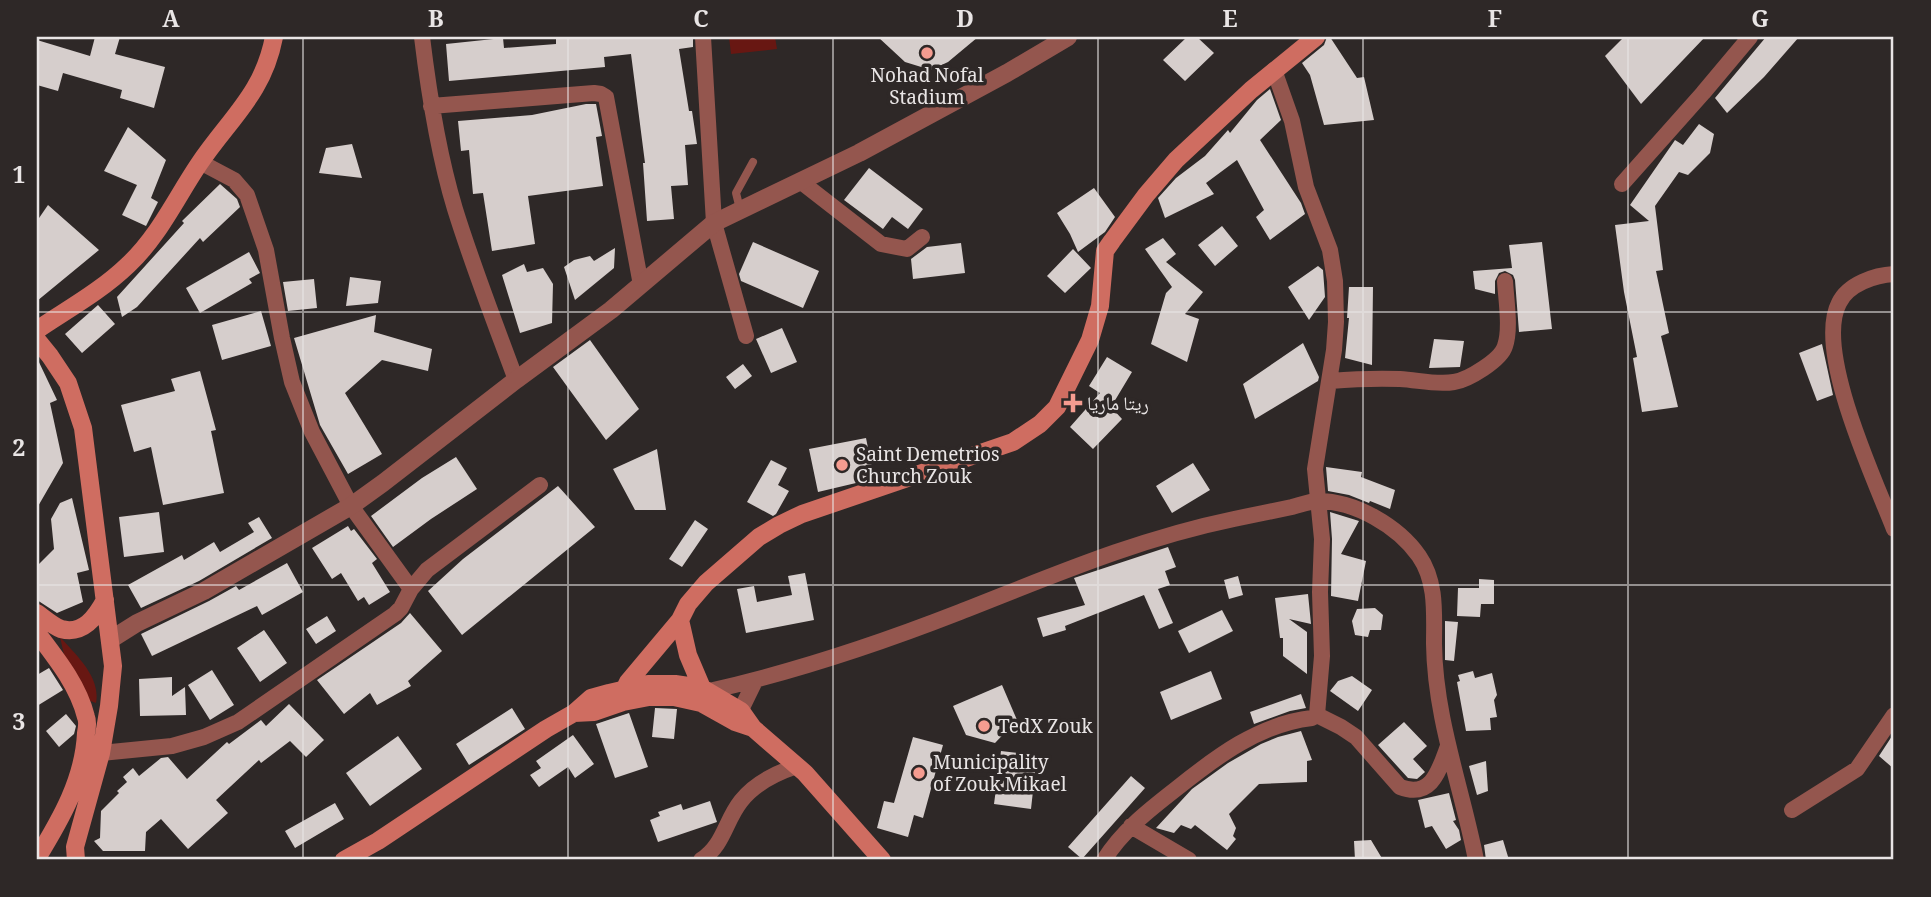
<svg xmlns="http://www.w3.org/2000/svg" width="1931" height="897" viewBox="0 0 1931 897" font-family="Georgia,'Noto Naskh Arabic',serif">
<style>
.green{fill:#681712}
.building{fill:#d6cecc}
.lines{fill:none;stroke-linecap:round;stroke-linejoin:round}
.service{stroke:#94564e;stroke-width:8}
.minor{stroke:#94564e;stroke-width:16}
.tertiary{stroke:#94564e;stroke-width:18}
.secondary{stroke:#cf6d61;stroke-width:18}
.grid{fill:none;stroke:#e9e5e5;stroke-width:2;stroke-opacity:0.55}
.poi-dot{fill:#f59c90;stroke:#2e2827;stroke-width:2.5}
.labels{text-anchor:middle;stroke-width:7;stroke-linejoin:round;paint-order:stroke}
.poi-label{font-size:19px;fill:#e9e5e5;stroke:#2e2827;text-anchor:start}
.neatline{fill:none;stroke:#e9e5e5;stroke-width:2.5}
.grid-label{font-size:23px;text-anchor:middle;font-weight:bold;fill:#e9e5e5}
</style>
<rect width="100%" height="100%" fill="#2e2827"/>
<!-- green -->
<path class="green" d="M729,37H775L777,49L731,54Z
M60,637C76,655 101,677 96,703L85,699L68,672Z"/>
<!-- building -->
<path class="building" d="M95,37H120L115,54L165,67L154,108L120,98L122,90L63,73L58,91L37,85V40L90,56Z
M556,37H693V47L679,49L689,111H692L697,144L685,145L688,185L671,186L674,219L647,221L643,163H645L631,54L604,57L605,67L449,81L446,44L503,38L504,48L556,44Z
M878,37H978L948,62L931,70L905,62Z
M1187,37H1197L1214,53L1185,81L1163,60Z
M1327,37H1330L1357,78L1364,77L1374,120L1324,125L1310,75L1302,63L1324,45Z
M1624,37H1705L1641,104L1605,56Z
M1766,37H1799L1764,77L1727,113L1715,98Z
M1270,89L1281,120L1260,140L1301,203L1305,214L1270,240L1256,217L1264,210L1237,160L1206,183L1214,194L1165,218L1158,198L1176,178L1205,156L1228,130L1230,133L1257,100Z
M586,104H596L602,136L596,137L603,186L528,196L535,244L492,251L483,193L473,194L469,150L461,151L458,121L532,115Z
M1699,124L1714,134L1710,153L1688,175L1679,172L1655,206L1663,270L1656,271L1669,333L1661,336L1678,407L1642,412L1633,358L1637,357L1624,292L1615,225L1649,221L1630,205L1673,143L1675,140L1683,145Z
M128,127L166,160L151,198L158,202L146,226L122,215L137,185L104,171Z
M352,144L362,178L319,173L326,148Z
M869,168L923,209L908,229L892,217L883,229L844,200Z
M220,184L237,199L240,207L203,242L200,238L137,307L122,317L117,297L184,223L182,221Z
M1094,188L1115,217L1105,232L1078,252L1070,234L1057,213Z
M48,205L99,250L37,301V221Z
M1222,226L1238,246L1215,266L1198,245Z
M1163,238L1176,254L1166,262L1203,292L1185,314L1199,319L1187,362L1151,344L1166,293L1172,287L1145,249Z
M753,242L819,271L803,308L741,281L739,274Z
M1542,242L1552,329L1519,332L1515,280L1513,275L1505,271L1499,273L1495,281V294L1475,289L1473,271L1512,268L1509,245Z
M961,243L965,273L913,279L911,259L927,247Z
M615,248L614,268L575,300L564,267L574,260L590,256L594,261Z
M1073,249L1091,268L1065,293L1047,276Z
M249,252L260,273L249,279L252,283L200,313L186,288Z
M524,264L527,272L543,268L553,284L552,323L520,333L502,275Z
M1318,266L1323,270L1325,297L1309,320L1288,287Z
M350,277L381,281L378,303L346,306Z
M314,279L317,308L288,311L283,282Z
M1349,287H1373L1372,365L1345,358L1349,318H1347Z
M98,305L115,324L82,353L65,334Z
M261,311L271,346L222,360L212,325Z
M376,315L374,332L432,349L428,371L382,360L345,393L382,454L348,474L320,425L294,338Z
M782,328L797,362L771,373L756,339Z
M1434,339L1464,341L1460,367L1429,368Z
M590,340L639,409L606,440L553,367Z
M1303,343L1319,377L1318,381L1255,419L1243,384Z
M1822,344L1833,395L1817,401L1799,353Z
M1107,357L1132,372L1111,407L1122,419L1093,449L1070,427L1100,393L1089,386Z
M37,358L57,400L50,403L63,463L37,508Z
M743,364L752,376L735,389L726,377Z
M200,371L216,430L211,431L224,493L163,505L151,447L134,452L121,405L175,391L171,379Z
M866,438L874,478L856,483L818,492L809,449Z
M657,449L666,510H635L613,469Z
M456,457L477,489L431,519L393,547L371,516L422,478Z
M771,460L787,468L778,485L789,491L776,514L773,516L747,502Z
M1193,463L1210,490L1172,513L1156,486Z
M1326,467L1362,472L1361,477L1395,490L1390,509L1370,501L1369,503L1349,495L1328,491Z
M558,486L595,527L462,635L428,591L463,559Z
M72,498L89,570L77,573L83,602L57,613L37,600V566L54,549L51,519L60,503Z
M159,512L164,552L124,557L119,517Z
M1330,512L1359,521L1341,554L1366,561L1358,601L1331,596L1332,539Z
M259,517L272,538L199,581L141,608L128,585L182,555L184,560L214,542L220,552L254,532L248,523Z
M695,520L708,529L682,567L669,559Z
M348,526L351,531L354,529L377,559L372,563L390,592L369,605L364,597L358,601L341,573L332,579L312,548Z
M1168,547L1176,567L1165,571L1170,585L1158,589L1173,623L1159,629L1144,595L1065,626L1066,630L1043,637L1037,618L1085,605L1074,578Z
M287,563L303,592L262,615L257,606L152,656L141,634L209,601L236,586L239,590Z
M805,573L814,620L746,633L737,589L754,586L757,602L792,595L788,576Z
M1238,576L1243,595L1229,599L1224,580Z
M1479,579L1494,580V604H1481L1480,617L1457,616L1458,588H1479Z
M1308,594L1311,624L1289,619L1307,632V674L1283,656V638H1280L1275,598Z
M1375,608L1383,615L1381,630H1370L1368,637L1355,635L1352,621L1357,609Z
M1222,610L1233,631L1189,653L1178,631Z
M410,613L442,651L408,681L411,686L377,705L370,693L344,714L317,680L401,623Z
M327,616L336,631L316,644L306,629Z
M1445,621L1458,622L1454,661L1445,660Z
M264,630L287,663L260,682L237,648Z
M49,668L63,690L37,706V675Z
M212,670L234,705L210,720L188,685Z
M1211,671L1222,699L1171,720L1160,692Z
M1473,671L1475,678L1492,673L1497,695L1494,700L1497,717L1490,718L1491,730L1466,731L1457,682L1460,681L1458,675Z
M1352,676L1372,690L1358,711L1330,691L1338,681Z
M172,677V696L185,687L186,715L140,716L139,679Z
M1002,685L1017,720L995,743L966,735L953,706Z
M1301,694L1306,708L1290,711L1254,724L1250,712Z
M289,704L324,740L306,757L290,741L261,763L259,760L216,800L228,813L188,849L161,819L146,832L145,851H103L94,841L100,838L101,811L119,793L117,791L127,782L123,777L133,768L139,776L161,758L168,757L187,779L227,742L229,744L261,720L266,726Z
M512,708L525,729L469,765L456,744Z
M655,708L677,709L674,739L652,737Z
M629,713L648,767L615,778L596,724Z
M66,714L76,726L74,734L59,747L46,731Z
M1404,722L1427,746L1413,759L1425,772L1417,779L1408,778L1378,745Z
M1301,731L1312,760L1307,761V782L1259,784L1229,814L1236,828L1233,836L1236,839L1227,850L1195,825L1191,829L1181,825L1174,833L1156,828L1192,789L1228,763L1261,744L1278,737Z
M1894,733V769L1879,756Z
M573,735L594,764L575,778L568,767L539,787L530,775L541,768L536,761Z
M398,736L422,769L370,806L346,773Z
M913,737L943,745L923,818L914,815L908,837L877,828L884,801L894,803Z
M1001,751L1037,755L1031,809L994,804Z
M1486,761L1488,791L1477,795L1469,766Z
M1131,776L1145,788L1082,859L1068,847Z
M1449,793L1456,820L1453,821L1459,830L1461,840L1446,849L1432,826L1425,828L1418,800Z
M710,801L717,822L658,842L650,820L660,816L658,812L681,804L683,810Z
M335,803L344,819L295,848L285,831Z
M1371,840L1383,860H1355L1354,841Z
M1503,840L1509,860H1486L1484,845Z"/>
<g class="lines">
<!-- service -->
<path class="service" d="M740,209L736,193L753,162"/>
<!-- minor -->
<path class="minor" d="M422,37C429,95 438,153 455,209C473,267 495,323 516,380
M703,37L714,223L746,336
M431,106L594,93L601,94L606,97L641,285
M200,162L234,180L247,195L266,250L282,338L292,382L312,432L351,506L411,589
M800,181L881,244L907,249L922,237
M1622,184L1703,93L1750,37
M1894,274C1875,275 1848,284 1839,303C1814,351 1875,480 1894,529
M1330,381C1354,379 1377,378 1400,379C1418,380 1436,385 1454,382C1468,380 1501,360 1505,346C1511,329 1506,299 1505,281
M709,691C794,672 878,644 960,612C1052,576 1137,539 1234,519C1253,515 1273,511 1292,507C1300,505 1310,501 1318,501C1355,501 1398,526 1419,556C1437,582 1434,614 1434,644C1435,719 1462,788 1476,860
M1317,715L1341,727L1356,737L1400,787C1432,799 1439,770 1448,746
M735,722L755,681
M90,752L101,753L172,746L204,737L238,722L395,614L401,608L411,589L427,570L540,485
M1792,810L1857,769L1894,715
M1131,826L1189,860
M701,860C724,845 725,821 741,801C755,783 776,773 797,766
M1104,860C1122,831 1149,810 1176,789C1216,757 1259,724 1312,718L1317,715L1322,656L1320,592L1322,539L1315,469L1334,350L1336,322L1335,281L1330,250L1306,187L1292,121L1274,70"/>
<!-- tertiary -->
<path class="tertiary" d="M110,640L137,623L204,591L351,506L383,483L516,380L611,310L714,223L859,153L1007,73L1068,37"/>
<!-- secondary -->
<path class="secondary" d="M37,330C68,309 101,291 128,265C159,236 176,198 199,164C230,118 263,94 274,37
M37,340L50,356L68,383L83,428L113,666L109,706L101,753L75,847L76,860
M37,613C44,618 53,626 61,629C83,635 96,617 105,600
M680,620L688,655L702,688
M37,633C56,658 78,685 86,717C88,722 87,728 86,733C84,779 61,819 37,858
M623,702L624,690L628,682L680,620L688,604L706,583L759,537L779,525L802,514L1013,442L1040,424L1057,407L1090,340L1100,306L1105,251L1112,241L1146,195L1176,160L1251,90L1316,37
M574,713L594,712L623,702L649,697H674L701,703L735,722L753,728
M344,860L378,841L546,729L574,713L591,698L609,693L648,684H675L702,688L741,711L753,728L805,773L882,860"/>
</g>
<!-- grid -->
<path class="grid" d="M303,37V860M568,37V860M833,37V860M1098,37V860M1363,37V860M1628,37V860M37,312H1894M37,585H1894"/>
<!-- markers -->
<g class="poi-dot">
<circle cx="927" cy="53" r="7"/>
<path d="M1069.5 392.5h7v7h7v7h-7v7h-7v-7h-7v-7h7z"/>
<circle cx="842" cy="465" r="7"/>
<circle cx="984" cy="726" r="7"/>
<circle cx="919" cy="773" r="7"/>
</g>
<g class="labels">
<!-- poi labels -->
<g class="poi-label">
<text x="927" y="82" text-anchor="middle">Nohad Nofal<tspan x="927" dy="22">Stadium</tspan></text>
<text x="1087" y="410">ريتا ماريا</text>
<text x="856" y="461">Saint Demetrios<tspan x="856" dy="22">Church Zouk</tspan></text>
<text x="998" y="733">TedX Zouk</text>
<text x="933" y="769">Municipality<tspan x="933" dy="22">of Zouk Mikael</tspan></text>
</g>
</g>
<!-- border -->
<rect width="1931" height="897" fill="none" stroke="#2e2827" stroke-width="77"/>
<rect x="38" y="38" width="1854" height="820" class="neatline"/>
<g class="grid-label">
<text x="171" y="27">A</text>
<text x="436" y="27">B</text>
<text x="701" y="27">C</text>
<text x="965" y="27">D</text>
<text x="1230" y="27">E</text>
<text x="1495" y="27">F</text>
<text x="1760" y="27">G</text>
<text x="19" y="183">1</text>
<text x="19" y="456">2</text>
<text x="19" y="730">3</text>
</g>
</svg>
